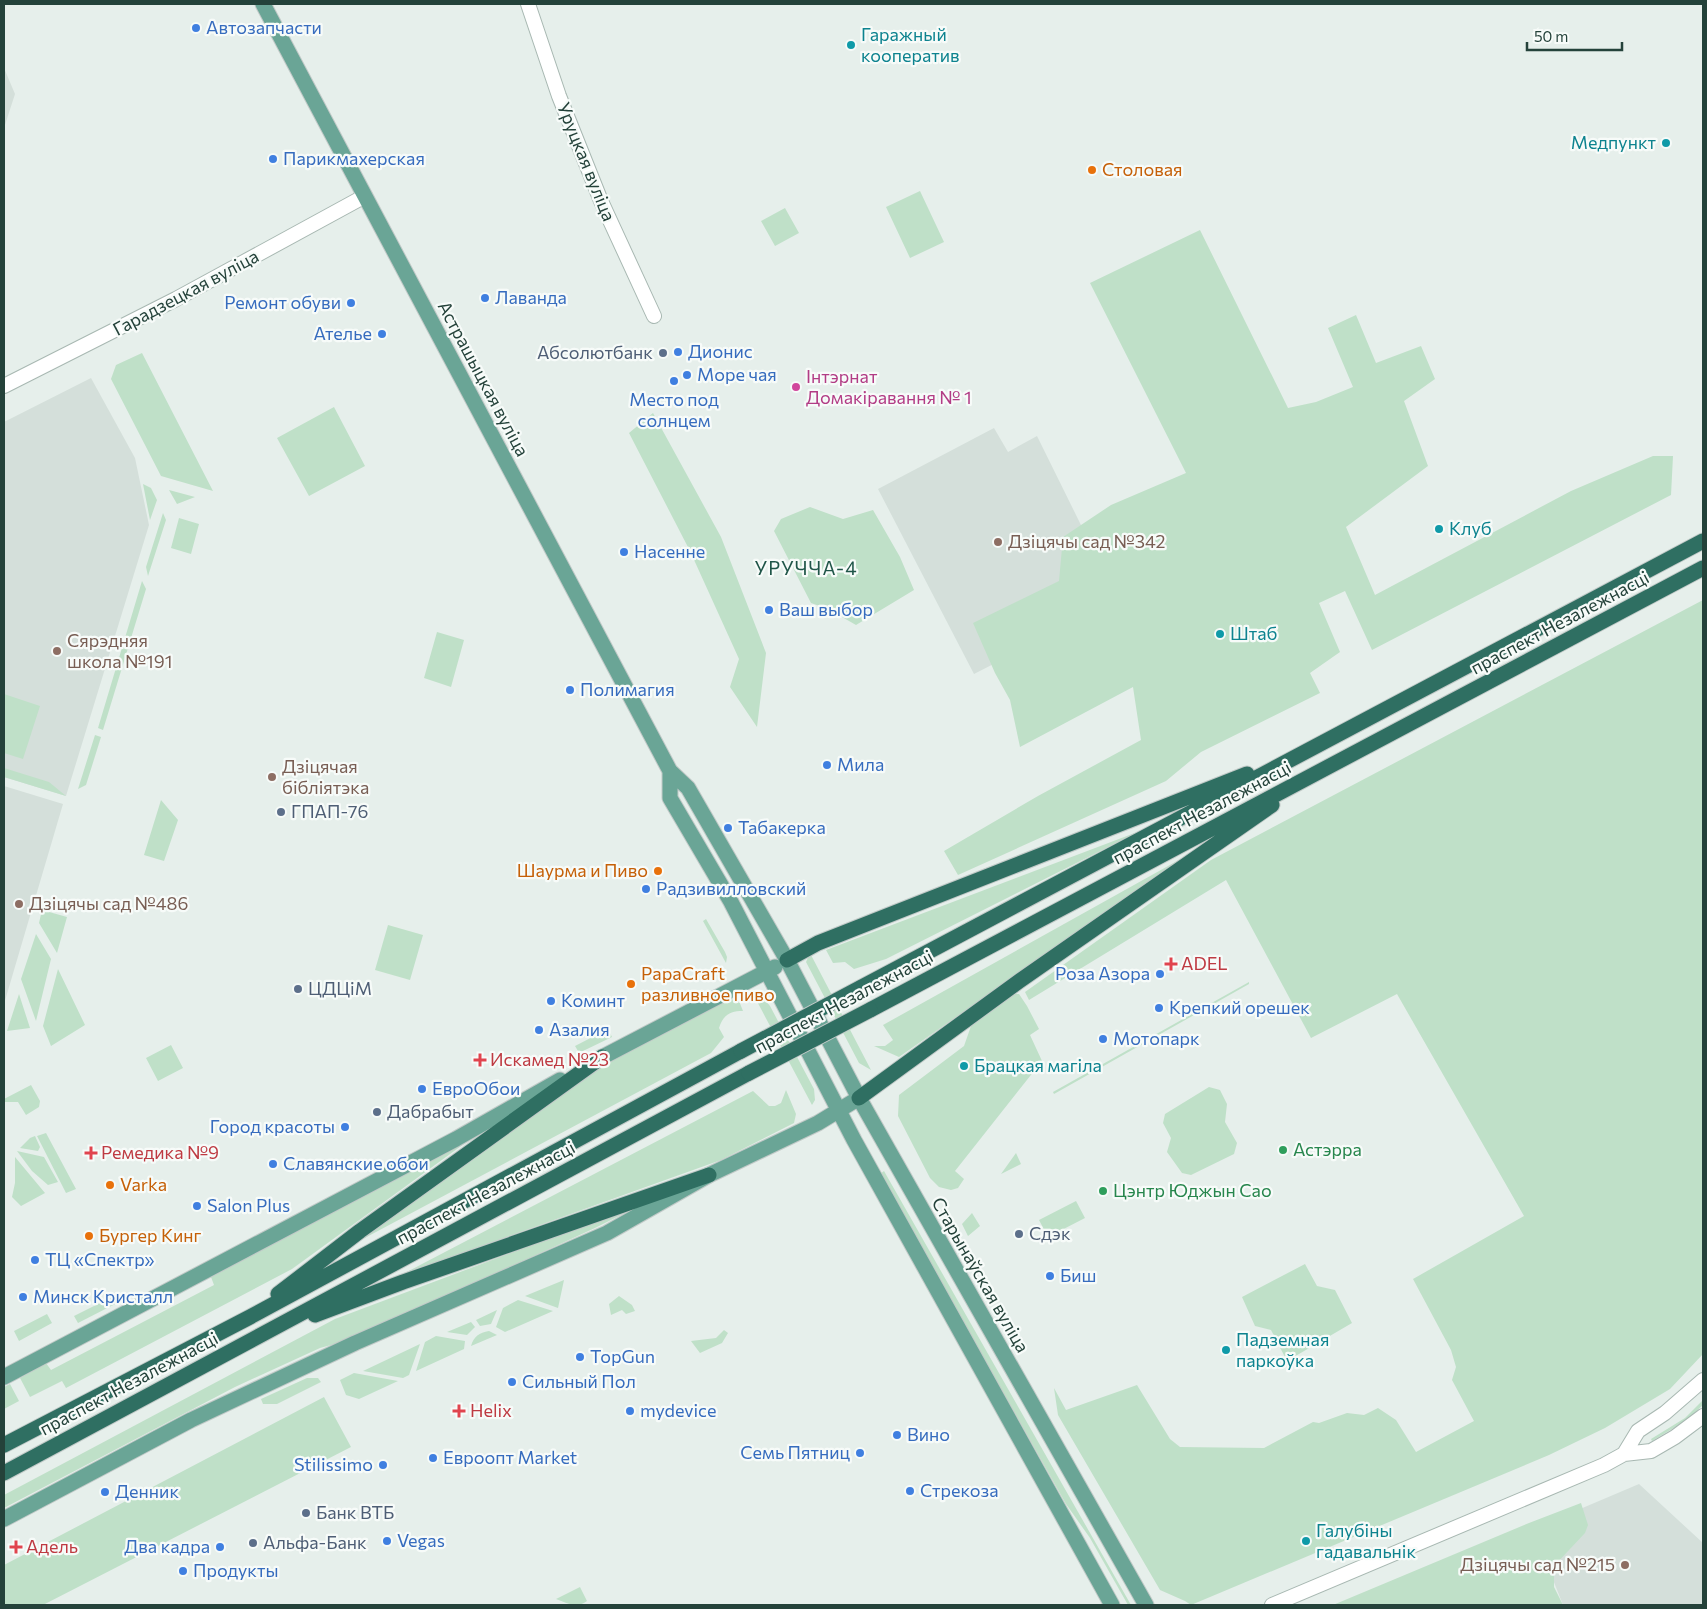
<svg xmlns="http://www.w3.org/2000/svg" width="1707" height="1609" viewBox="0 0 1707 1609" font-family="Commissioner,sans-serif">
<style>
.built{fill:#d4dfda}
.green{fill:#bfe0c8}
.lines{fill:none;stroke-linecap:round;stroke-linejoin:round}
.minor-casing{stroke:#a8b8b2;stroke-width:16}
.major-casing{stroke:#c2cac8;stroke-width:17}
.highway-casing{stroke:#c2cac8;stroke-width:17}
.minor{stroke:#fff;stroke-width:14}
.major{stroke:#6aa596;stroke-width:15}
.highway{stroke:#2f6f62;stroke-width:15}
.highway-bridge-casing{stroke:#c2cac8;stroke-width:17;stroke-linecap:butt}
.highway-bridge{stroke:#2f6f62;stroke-width:15}
.shop-dot{fill:#3f7fe0;stroke:#f7fbf9;stroke-width:2}
.culture-dot{fill:#0f9aa8;stroke:#f7fbf9;stroke-width:2}
.food-dot{fill:#e8710a;stroke:#f7fbf9;stroke-width:2}
.service-dot{fill:#5c6f8a;stroke:#f7fbf9;stroke-width:2}
.hotel-dot{fill:#d1479c;stroke:#f7fbf9;stroke-width:2}
.education-dot{fill:#8d6e63;stroke:#f7fbf9;stroke-width:2}
.health-dot{fill:#e0444e;stroke:#f7fbf9;stroke-width:2}
.leisure-dot{fill:#2e9e5b;stroke:#f7fbf9;stroke-width:2}
.labels{text-anchor:middle;stroke-width:4.5;stroke-linejoin:round;paint-order:stroke}
.shop-label{font-size:18px;fill:#366cbe;stroke:#f7fbf9;text-anchor:start}
.culture-label{font-size:18px;fill:#0d838f;stroke:#f7fbf9;text-anchor:start}
.street-label{font-size:18px;fill:#24423a;stroke:#f7fbf9}
.food-label{font-size:18px;fill:#c56008;stroke:#f7fbf9;text-anchor:start}
.service-label{font-size:18px;fill:#4e5e75;stroke:#f7fbf9;text-anchor:start}
.hotel-label{font-size:18px;fill:#b23c85;stroke:#f7fbf9;text-anchor:start}
.education-label{font-size:18px;fill:#785e54;stroke:#f7fbf9;text-anchor:start}
.health-label{font-size:18px;fill:#be3a42;stroke:#f7fbf9;text-anchor:start}
.leisure-label{font-size:18px;fill:#27864d;stroke:#f7fbf9;text-anchor:start}
.neighbourhood-label{font-size:19px;letter-spacing:1px;fill:#1f5548;stroke:#f7fbf9}
</style>
<rect width="100%" height="100%" fill="#e6efeb"/>
<!-- built -->
<path class="built" d="M4,68L15,94L4,128Z
M91,378L135,458L149,525L66,796L4,777V422Z
M994,428L1008,452L1037,436L1118,600L974,674L878,489Z
M4,786L63,804L4,1004Z
M1639,1484L1703,1543V1605H1563L1533,1529Z"/>
<!-- green -->
<path class="green" d="M920,191L944,242L910,258L886,207Z
M785,208L799,233L775,246L761,221Z
M1200,230L1288,408L1316,402L1353,387L1328,328L1356,315L1376,363L1421,346L1435,379L1404,401L1428,466L1346,527L1375,595L1571,491L1653,456H1673L1671,495L1372,650L1345,591L1319,603L1340,652L1310,673L1320,693L1201,752L1166,781L958,875L944,851L1038,796L1141,740L1133,687L1020,747L1010,700L995,673L973,623L1059,581L1063,537L1111,505L1186,473L1090,283Z
M142,353L213,491L161,476L111,379L116,365Z
M334,407L365,466L309,496L277,438Z
M653,413L721,537L766,653L757,727L730,687L739,659L690,551L629,433Z
M143,484L151,488L157,500L150,520Z
M169,490L195,497L177,504Z
M810,507L843,519L873,510L900,557L914,590L856,625L828,609L811,603L774,531L781,519Z
M163,513L166,520L148,576L146,567Z
M179,518L199,524L191,554L171,548Z
M142,581L146,589L103,730L98,728Z
M1703,600V1354L1670,1389L1605,1428L1549,1455L1191,1605L1185,1601L1160,1590L1058,1415L1054,1388L1066,1410L1137,1385L1170,1439L1180,1447L1264,1448L1313,1422L1319,1423L1347,1413L1364,1415L1378,1408L1396,1420L1416,1452L1474,1421L1452,1380L1456,1367L1451,1350L1413,1279L1524,1216L1397,994L1311,1038L1226,880L1029,1000L1025,992L1211,860Z
M437,632L464,640L451,687L424,678Z
M4,694L40,706L23,759L4,753Z
M95,735L101,737L86,785L78,789Z
M4,768L49,782L66,796L4,777Z
M161,800L178,820L164,861L144,855Z
M1140,831L886,959L854,969L845,962L833,963L826,950Z
M1186,856L899,1057L874,1046H885L893,1040L883,1025Z
M42,910L67,917L57,953L39,923Z
M706,919L725,952L727,957L726,963L703,921Z
M388,925L423,935L410,980L375,970Z
M36,934L51,959L36,1021L21,979Z
M810,953L871,1070L859,1063L806,962Z
M58,969L85,1025L51,1046L43,1026Z
M1249,982V984L1054,1094L1053,1092Z
M752,992L761,995L770,1006L814,1089L815,1100L812,1105Z
M19,994L30,1028L7,1031Z
M1011,994H1019L1027,1006L1039,1029L1030,1035L1042,1061L955,1171L964,1179L958,1188L951,1190L939,1187L930,1178L898,1116L899,1095L964,1046L971,1026Z
M731,999L739,1001L743,1011C730,1011 723,1015 719,1028L724,1037L711,1053L346,1248L594,1070Z
M608,1029L612,1037L583,1051H578L575,1046Z
M171,1045L183,1068L158,1081L146,1058Z
M31,1085L40,1101L39,1107L26,1115L18,1102H4V1099Z
M1209,1087L1220,1090L1227,1104L1225,1122L1237,1143L1234,1154L1191,1175L1182,1173L1167,1152L1171,1138L1163,1123L1165,1114Z
M786,1090L796,1114L794,1123L721,1160L401,1275L753,1091L769,1106H775L781,1103Z
M501,1117L292,1269L66,1388L62,1381L30,1397L20,1378L46,1363L51,1370L214,1285L211,1277Z
M46,1133L76,1189L66,1193L37,1136Z
M35,1136L40,1147L38,1151L20,1148L30,1138Z
M17,1151L44,1157L58,1182L48,1185L32,1171Z
M1016,1153L1021,1164L1001,1174Z
M15,1157L45,1193L21,1206L12,1197L15,1183Z
M884,1171L1131,1605H1128L1090,1538L1066,1504L880,1174Z
M649,1201L595,1228L353,1339L320,1348L235,1387L4,1508V1495L335,1319Z
M1076,1201L1085,1218L1048,1237L1039,1220Z
M972,1213L980,1226L968,1236L962,1224Z
M1305,1264L1317,1286L1335,1290L1352,1323L1287,1361L1271,1330L1255,1326L1242,1297Z
M564,1280L558,1308L525,1296Z
M116,1295L119,1302L78,1323L74,1316Z
M619,1296L632,1305L635,1311L626,1314L622,1310L611,1315L609,1304Z
M518,1300L553,1311L505,1332L496,1327L503,1308Z
M497,1310L491,1324L480,1326L476,1320Z
M47,1314L52,1323L19,1341L14,1331Z
M471,1322L475,1327L467,1335L447,1332Z
M724,1330L728,1333L722,1343L700,1353L691,1341L716,1338Z
M489,1331L497,1335L471,1346C474,1336 479,1333 489,1331Z
M436,1336L465,1341L464,1349L416,1371L425,1342Z
M420,1344L409,1375L403,1378L363,1371Z
M354,1373L398,1381L359,1399L346,1395L340,1380Z
M307,1378H318L321,1382L277,1404H263L261,1399Z
M10,1384L19,1401L4,1409V1387Z
M324,1397L351,1447L43,1605H4V1565Z
M1703,1400V1405L1687,1420L1652,1441L1651,1439L1685,1418Z
M1581,1503L1588,1525L1585,1533L1554,1566V1587L1563,1605H1333L1529,1523Z
M580,1587L587,1601C577,1609 567,1603 556,1599Z"/>
<g class="lines">
<defs>
<path id="minor" d="M528,4L559,96L601,201L654,316
M4,386L176,299L365,196
M1624,1454L1638,1431L1665,1413L1703,1380
M1272,1605L1604,1465L1624,1454L1651,1451L1675,1437L1703,1416"/>
<path id="major" d="M263,4L670,771L688,788L787,960L859,1098L1146,1605
M670,771V798L731,902L854,1140L1112,1605
M591,1063L775,967
M4,1377L456,1139L560,1080
M4,1519L191,1420L355,1343L607,1233L709,1175L818,1123L859,1098"/>
<path id="highway" d="M787,960L818,943L1247,774
M860,988L1703,541
M870,1010L1703,568
M859,1098L1018,982L1272,805
M278,1294L360,1231L602,1057
M315,1315L403,1282L709,1175
M4,1445L250,1317L741,1051
M4,1473L749,1073"/>
</defs>
<!-- minor casing -->
<use href="#minor" class="minor-casing"/>
<!-- major casing -->
<use href="#major" class="major-casing"/>
<!-- highway casing -->
<use href="#highway" class="highway-casing"/>
<!-- minor -->
<use href="#minor" class="minor"/>
<!-- major -->
<use href="#major" class="major"/>
<!-- highway -->
<use href="#highway" class="highway"/>
<defs>
<path id="highway-bridge" d="M741,1051L860,988
M749,1073L870,1010"/>
</defs>
<!-- highway-bridge casing -->
<use href="#highway-bridge" class="highway-bridge-casing"/>
<!-- highway-bridge -->
<use href="#highway-bridge" class="highway-bridge"/>
</g>
<!-- markers -->
<g class="shop-dot">
<circle cx="196" cy="28" r="5"/>
<circle cx="273" cy="159" r="5"/>
<circle cx="485" cy="298" r="5"/>
<circle cx="351" cy="303" r="5"/>
<circle cx="382" cy="334" r="5"/>
<circle cx="678" cy="352" r="5"/>
<circle cx="687" cy="375" r="5"/>
<circle cx="674" cy="381" r="5"/>
<circle cx="624" cy="552" r="5"/>
<circle cx="769" cy="610" r="5"/>
<circle cx="570" cy="690" r="5"/>
<circle cx="827" cy="765" r="5"/>
<circle cx="728" cy="828" r="5"/>
<circle cx="646" cy="889" r="5"/>
<circle cx="1160" cy="974" r="5"/>
<circle cx="551" cy="1001" r="5"/>
<circle cx="1159" cy="1008" r="5"/>
<circle cx="539" cy="1030" r="5"/>
<circle cx="1103" cy="1039" r="5"/>
<circle cx="422" cy="1089" r="5"/>
<circle cx="345" cy="1127" r="5"/>
<circle cx="273" cy="1164" r="5"/>
<circle cx="197" cy="1206" r="5"/>
<circle cx="35" cy="1260" r="5"/>
<circle cx="1050" cy="1276" r="5"/>
<circle cx="23" cy="1297" r="5"/>
<circle cx="580" cy="1357" r="5"/>
<circle cx="512" cy="1382" r="5"/>
<circle cx="630" cy="1411" r="5"/>
<circle cx="897" cy="1435" r="5"/>
<circle cx="860" cy="1453" r="5"/>
<circle cx="433" cy="1458" r="5"/>
<circle cx="383" cy="1465" r="5"/>
<circle cx="910" cy="1491" r="5"/>
<circle cx="105" cy="1492" r="5"/>
<circle cx="387" cy="1541" r="5"/>
<circle cx="220" cy="1547" r="5"/>
<circle cx="183" cy="1571" r="5"/>
</g>
<g class="culture-dot">
<circle cx="851" cy="45" r="5"/>
<circle cx="1666" cy="143" r="5"/>
<circle cx="1439" cy="529" r="5"/>
<circle cx="1220" cy="634" r="5"/>
<circle cx="964" cy="1066" r="5"/>
<circle cx="1226" cy="1350" r="5"/>
<circle cx="1306" cy="1541" r="5"/>
</g>
<g class="food-dot">
<circle cx="1092" cy="170" r="5"/>
<circle cx="658" cy="871" r="5"/>
<circle cx="631" cy="984" r="5"/>
<circle cx="110" cy="1185" r="5"/>
<circle cx="89" cy="1236" r="5"/>
</g>
<g class="service-dot">
<circle cx="663" cy="353" r="5"/>
<circle cx="281" cy="812" r="5"/>
<circle cx="298" cy="989" r="5"/>
<circle cx="377" cy="1112" r="5"/>
<circle cx="1019" cy="1234" r="5"/>
<circle cx="306" cy="1513" r="5"/>
<circle cx="253" cy="1543" r="5"/>
</g>
<circle class="hotel-dot" cx="796" cy="387" r="5"/>
<g class="education-dot">
<circle cx="998" cy="542" r="5"/>
<circle cx="57" cy="651" r="5"/>
<circle cx="272" cy="777" r="5"/>
<circle cx="19" cy="904" r="5"/>
<circle cx="1625" cy="1565" r="5"/>
</g>
<g class="health-dot">
<path d="M1168.5 956.5h5v5h5v5h-5v5h-5v-5h-5v-5h5z"/>
<path d="M477.5 1052.5h5v5h5v5h-5v5h-5v-5h-5v-5h5z"/>
<path d="M88.5 1145.5h5v5h5v5h-5v5h-5v-5h-5v-5h5z"/>
<path d="M456.5 1403.5h5v5h5v5h-5v5h-5v-5h-5v-5h5z"/>
<path d="M13.5 1539.5h5v5h5v5h-5v5h-5v-5h-5v-5h5z"/>
</g>
<g class="leisure-dot">
<circle cx="1283" cy="1150" r="5"/>
<circle cx="1103" cy="1191" r="5"/>
</g>
<g class="labels">
<!-- shop labels -->
<g class="shop-label">
<text x="206" y="34">Автозапчасти</text>
<text x="283" y="165">Парикмахерская</text>
<text x="495" y="304">Лаванда</text>
<text x="341" y="309" text-anchor="end">Ремонт обуви</text>
<text x="372" y="340" text-anchor="end">Ателье</text>
<text x="688" y="358">Дионис</text>
<text x="697" y="381">Море чая</text>
<text x="674" y="406" text-anchor="middle">Место под<tspan x="674" dy="21">солнцем</tspan></text>
<text x="634" y="558">Насенне</text>
<text x="779" y="616">Ваш выбор</text>
<text x="580" y="696">Полимагия</text>
<text x="837" y="771">Мила</text>
<text x="738" y="834">Табакерка</text>
<text x="656" y="895">Радзивилловский</text>
<text x="1150" y="980" text-anchor="end">Роза Азора</text>
<text x="561" y="1007">Коминт</text>
<text x="1169" y="1014">Крепкий орешек</text>
<text x="549" y="1036">Азалия</text>
<text x="1113" y="1045">Мотопарк</text>
<text x="432" y="1095">ЕвроОбои</text>
<text x="335" y="1133" text-anchor="end">Город красоты</text>
<text x="283" y="1170">Славянские обои</text>
<text x="207" y="1212">Salon Plus</text>
<text x="45" y="1266">ТЦ «Спектр»</text>
<text x="1060" y="1282">Биш</text>
<text x="33" y="1303">Минск Кристалл</text>
<text x="590" y="1363">TopGun</text>
<text x="522" y="1388">Сильный Пол</text>
<text x="640" y="1417">mydevice</text>
<text x="907" y="1441">Вино</text>
<text x="850" y="1459" text-anchor="end">Семь Пятниц</text>
<text x="443" y="1464">Евроопт Market</text>
<text x="373" y="1471" text-anchor="end">Stilissimo</text>
<text x="920" y="1497">Стрекоза</text>
<text x="115" y="1498">Денник</text>
<text x="397" y="1547">Vegas</text>
<text x="210" y="1553" text-anchor="end">Два кадра</text>
<text x="193" y="1577">Продукты</text>
</g>
<!-- culture labels -->
<g class="culture-label">
<text x="861" y="41">Гаражный<tspan x="861" dy="21">кооператив</tspan></text>
<text x="1656" y="149" text-anchor="end">Медпункт</text>
<text x="1449" y="535">Клуб</text>
<text x="1230" y="640">Штаб</text>
<text x="974" y="1072">Брацкая магіла</text>
<text x="1236" y="1346">Падземная<tspan x="1236" dy="21">паркоўка</tspan></text>
<text x="1316" y="1537">Галубіны<tspan x="1316" dy="21">гадавальнік</tspan></text>
</g>
<!-- street labels -->
<g class="street-label">
<text transform="translate(586 162) rotate(68)" y="6">Уруцкая вуліца</text>
<text transform="translate(186 293) rotate(-28)" y="6">Гарадзецкая вуліца</text>
<text transform="translate(483 379) rotate(62)" y="6">Астрашыцкая вуліца</text>
<text transform="translate(1560 623) rotate(-28)" y="6">праспект Незалежнасці</text>
<text transform="translate(1202 813) rotate(-28)" y="6">праспект Незалежнасці</text>
<text transform="translate(844 1002) rotate(-28)" y="6">праспект Незалежнасці</text>
<text transform="translate(486 1193) rotate(-28)" y="6">праспект Незалежнасці</text>
<text transform="translate(980 1275) rotate(60)" y="6">Старынаўская вуліца</text>
<text transform="translate(129 1384) rotate(-28)" y="6">праспект Незалежнасці</text>
</g>
<!-- food labels -->
<g class="food-label">
<text x="1102" y="176">Столовая</text>
<text x="648" y="877" text-anchor="end">Шаурма и Пиво</text>
<text x="641" y="980">PapaCraft<tspan x="641" dy="21">разливное пиво</tspan></text>
<text x="120" y="1191">Varka</text>
<text x="99" y="1242">Бургер Кинг</text>
</g>
<!-- service labels -->
<g class="service-label">
<text x="653" y="359" text-anchor="end">Абсолютбанк</text>
<text x="291" y="818">ГПАП-76</text>
<text x="308" y="995">ЦДЦіМ</text>
<text x="387" y="1118">Дабрабыт</text>
<text x="1029" y="1240">Сдэк</text>
<text x="316" y="1519">Банк ВТБ</text>
<text x="263" y="1549">Альфа-Банк</text>
</g>
<!-- hotel labels -->
<g class="hotel-label">
<text x="806" y="383">Інтэрнат<tspan x="806" dy="21">Домакіравання № 1</tspan></text>
</g>
<!-- education labels -->
<g class="education-label">
<text x="1008" y="548">Дзіцячы сад №342</text>
<text x="67" y="647">Сярэдняя<tspan x="67" dy="21">школа №191</tspan></text>
<text x="282" y="773">Дзіцячая<tspan x="282" dy="21">бібліятэка</tspan></text>
<text x="29" y="910">Дзіцячы сад №486</text>
<text x="1615" y="1571" text-anchor="end">Дзіцячы сад №215</text>
</g>
<!-- health labels -->
<g class="health-label">
<text x="1181" y="970">ADEL</text>
<text x="490" y="1066">Искамед №23</text>
<text x="101" y="1159">Ремедика №9</text>
<text x="470" y="1417">Helix</text>
<text x="26" y="1553">Адель</text>
</g>
<!-- leisure labels -->
<g class="leisure-label">
<text x="1293" y="1156">Астэрра</text>
<text x="1113" y="1197">Цэнтр Юджын Сао</text>
</g>
<!-- neighbourhood labels -->
<g class="neighbourhood-label">
<text x="806" y="575">УРУЧЧА-4</text>
</g>
</g>
<!-- border -->
<rect width="1707" height="1609" fill="none" stroke="#24423a" stroke-width="10"/>
<!-- scale -->
<path d="M1527 42v8h95v-8" fill="none" stroke="#24423a" stroke-width="2.5"/>
<text x="1534" y="42" font-size="15" fill="#24423a" stroke="#f7fbf9" stroke-width="4" paint-order="stroke">50 m</text>
</svg>
